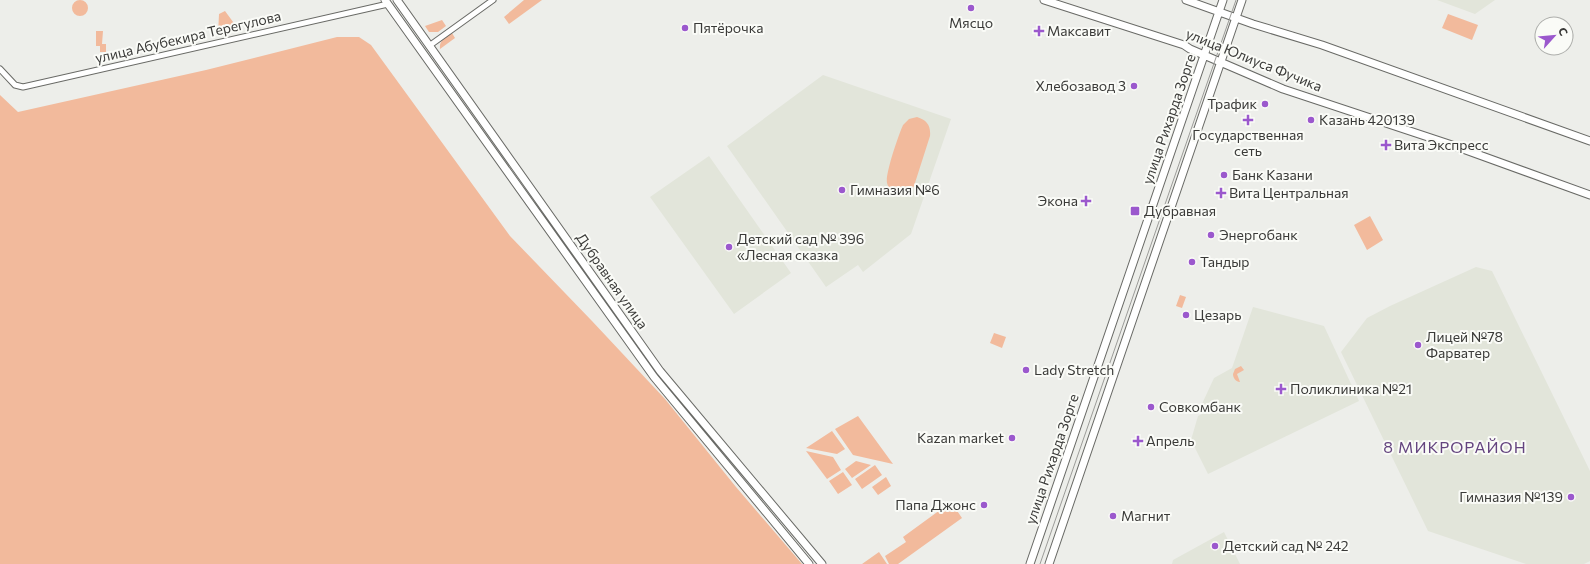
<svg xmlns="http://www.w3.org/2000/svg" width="1590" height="564" viewBox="0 0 1590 564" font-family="Commissioner,sans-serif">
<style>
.built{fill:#e2e5da}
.green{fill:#f2ba9c}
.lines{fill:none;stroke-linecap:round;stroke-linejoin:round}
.street-casing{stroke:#696a66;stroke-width:7}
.secondary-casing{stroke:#696a66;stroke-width:9}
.street{stroke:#fff;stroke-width:5}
.secondary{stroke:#fff;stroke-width:7}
.tram{stroke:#9c9c99;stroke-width:1}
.poi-dot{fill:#9b58cd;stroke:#fafbf7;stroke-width:1.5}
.labels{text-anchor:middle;stroke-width:4;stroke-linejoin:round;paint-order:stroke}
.poi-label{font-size:14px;fill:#3a3a38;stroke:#fafbf7;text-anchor:start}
.street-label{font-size:14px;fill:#3a3a38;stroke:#fafbf7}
.quarter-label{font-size:16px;letter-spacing:1px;fill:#64447f;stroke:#fafbf7}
</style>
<rect width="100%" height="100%" fill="#edeeea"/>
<!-- built -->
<path class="built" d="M1437,0H1495L1475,14Z
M823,75L951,119L911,234L863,272L858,265L826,287L727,146Z
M709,156L791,273L734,314L650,197Z
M1476,267L1492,271L1590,471V561L1584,564H1526L1428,531L1341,352L1367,318L1390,306Z
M1253,307L1324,326L1359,401L1208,474L1191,440L1198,416L1204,413L1201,406L1214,378L1232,368Z
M1224,532L1240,564H1172L1173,560Z"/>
<!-- green -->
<path class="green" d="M72 8a8 8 0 1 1 16 0a8 8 0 1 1-16 0Z
M524,0H542L509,24L504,17Z
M225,11L239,30L218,35L219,14Z
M1448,14L1478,25L1472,40L1442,28Z
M442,20L446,26L438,32H429L425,26Z
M96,31H103L102,44H106V52H100V46H96Z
M452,33L455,38L440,49C439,40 445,38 452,33Z
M337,37H359L371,45L510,236L592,321L665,399L736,487L802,564H0V95L18,112L206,70Z
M917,117C927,120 931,126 930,136L914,186C910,192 905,195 898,194C893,192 888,188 887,183C885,174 899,134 903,125L909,119Z
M1370,216L1383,240L1367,250L1354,225Z
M1180,295L1186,297L1182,308L1176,306Z
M994,333L1006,337L1002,348L990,343Z
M1241,366L1244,370L1237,374L1240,382C1236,382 1233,378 1233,374L1235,369Z
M858,416L893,464L853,455L835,429Z
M832,431L845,449L837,454L806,448Z
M806,451L833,457L841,470L827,479Z
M856,461L871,465L852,478L845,469Z
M875,465L882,475L862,489L855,479Z
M843,472L852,485L838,494L829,481Z
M886,477L891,486L878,495L872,487Z
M951,502L962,518L898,564H889L885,556L906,542L903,537Z
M879,552L887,564H862Z"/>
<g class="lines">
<defs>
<path id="street" d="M429,46L493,0
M0,69L15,85L23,87L388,4"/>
<path id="secondary" d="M385,0L654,377L809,564
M397,0L660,371L822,564
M1044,0L1184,45L1190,49L1283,89L1449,144L1590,195
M1186,0L1253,24L1322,45L1590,141
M1030,564L1223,0
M1049,564L1242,0"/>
</defs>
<!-- street casing -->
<use href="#street" class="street-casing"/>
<!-- secondary casing -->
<use href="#secondary" class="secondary-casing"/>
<!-- street -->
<use href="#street" class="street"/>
<!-- secondary -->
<use href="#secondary" class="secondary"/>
<!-- tram -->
<path class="tram" d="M1040,564L1236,0"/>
</g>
<!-- markers -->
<g class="poi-dot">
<circle cx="971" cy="8" r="4"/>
<circle cx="685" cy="28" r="4"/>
<path d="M1037 25h4v4h4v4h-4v4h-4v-4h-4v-4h4z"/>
<circle cx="1134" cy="86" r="4"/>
<circle cx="1265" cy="104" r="4"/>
<path d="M1246 114h4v4h4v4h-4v4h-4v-4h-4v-4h4z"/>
<circle cx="1311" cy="120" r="4"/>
<path d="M1384 139h4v4h4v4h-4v4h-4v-4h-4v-4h4z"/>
<circle cx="1224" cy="175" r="4"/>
<circle cx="842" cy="190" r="4"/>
<path d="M1219 187h4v4h4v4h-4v4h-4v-4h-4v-4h4z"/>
<path d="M1084 195h4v4h4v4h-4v4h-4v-4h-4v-4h4z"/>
<rect x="1130" y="206" width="10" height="10" rx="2"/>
<circle cx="1211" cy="235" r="4"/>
<circle cx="729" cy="247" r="4"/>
<circle cx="1192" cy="262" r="4"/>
<circle cx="1186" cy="315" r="4"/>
<circle cx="1418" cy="345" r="4"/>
<circle cx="1026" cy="370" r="4"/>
<path d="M1279 383h4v4h4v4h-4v4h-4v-4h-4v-4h4z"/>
<circle cx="1151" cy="407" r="4"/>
<circle cx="1012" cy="438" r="4"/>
<path d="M1136 435h4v4h4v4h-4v4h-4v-4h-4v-4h4z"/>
<circle cx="1571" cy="497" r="4"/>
<circle cx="984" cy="505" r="4"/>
<circle cx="1113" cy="516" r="4"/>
<circle cx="1215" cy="546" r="4"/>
</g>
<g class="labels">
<!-- poi labels -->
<g class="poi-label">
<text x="971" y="28" text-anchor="middle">Мясцо</text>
<text x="693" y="33">Пятёрочка</text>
<text x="1047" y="36">Максавит</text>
<text x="1126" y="91" text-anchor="end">Хлебозавод 3</text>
<text x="1257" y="109" text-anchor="end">Трафик</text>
<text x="1319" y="125">Казань 420139</text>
<text x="1248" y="140" text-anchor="middle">Государственная<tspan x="1248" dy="16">сеть</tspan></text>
<text x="1394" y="150">Вита Экспресс</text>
<text x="1232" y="180">Банк Казани</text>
<text x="850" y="195">Гимназия №6</text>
<text x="1229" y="198">Вита Центральная</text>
<text x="1078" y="206" text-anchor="end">Экона</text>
<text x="1144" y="216">Дубравная</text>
<text x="1219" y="240">Энергобанк</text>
<text x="737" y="244">Детский сад № 396<tspan x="737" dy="16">«Лесная сказка</tspan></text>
<text x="1200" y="267">Тандыр</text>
<text x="1194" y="320">Цезарь</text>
<text x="1426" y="342">Лицей №78<tspan x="1426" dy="16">Фарватер</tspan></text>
<text x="1034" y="375">Lady Stretch</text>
<text x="1290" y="394">Поликлиника №21</text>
<text x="1159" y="412">Совкомбанк</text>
<text x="1004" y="443" text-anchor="end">Kazan market</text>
<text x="1146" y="446">Апрель</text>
<text x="1563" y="502" text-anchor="end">Гимназия №139</text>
<text x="976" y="510" text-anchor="end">Папа Джонс</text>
<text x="1121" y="521">Магнит</text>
<text x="1223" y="551">Детский сад № 242</text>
</g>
<!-- street labels -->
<g class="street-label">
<text transform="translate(188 37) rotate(-13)" y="5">улица Абубекира Терегулова</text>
<text transform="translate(1254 60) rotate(22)" y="5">улица Юлиуса Фучика</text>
<text transform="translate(1169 119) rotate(-71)" y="5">улица Рихарда Зорге</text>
<text transform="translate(612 281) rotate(55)" y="5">Дубравная улица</text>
<text transform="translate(1052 459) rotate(-71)" y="5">улица Рихарда Зорге</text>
</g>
<!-- quarter labels -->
<g class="quarter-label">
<text x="1455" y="453">8 МИКРОРАЙОН</text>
</g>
</g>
<!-- north arrow -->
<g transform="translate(1554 36) rotate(63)"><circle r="19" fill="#fafbf7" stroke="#adaeab"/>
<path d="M0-3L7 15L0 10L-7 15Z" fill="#9b58cd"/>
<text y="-6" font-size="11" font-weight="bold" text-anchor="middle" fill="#3a3a38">С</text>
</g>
</svg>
